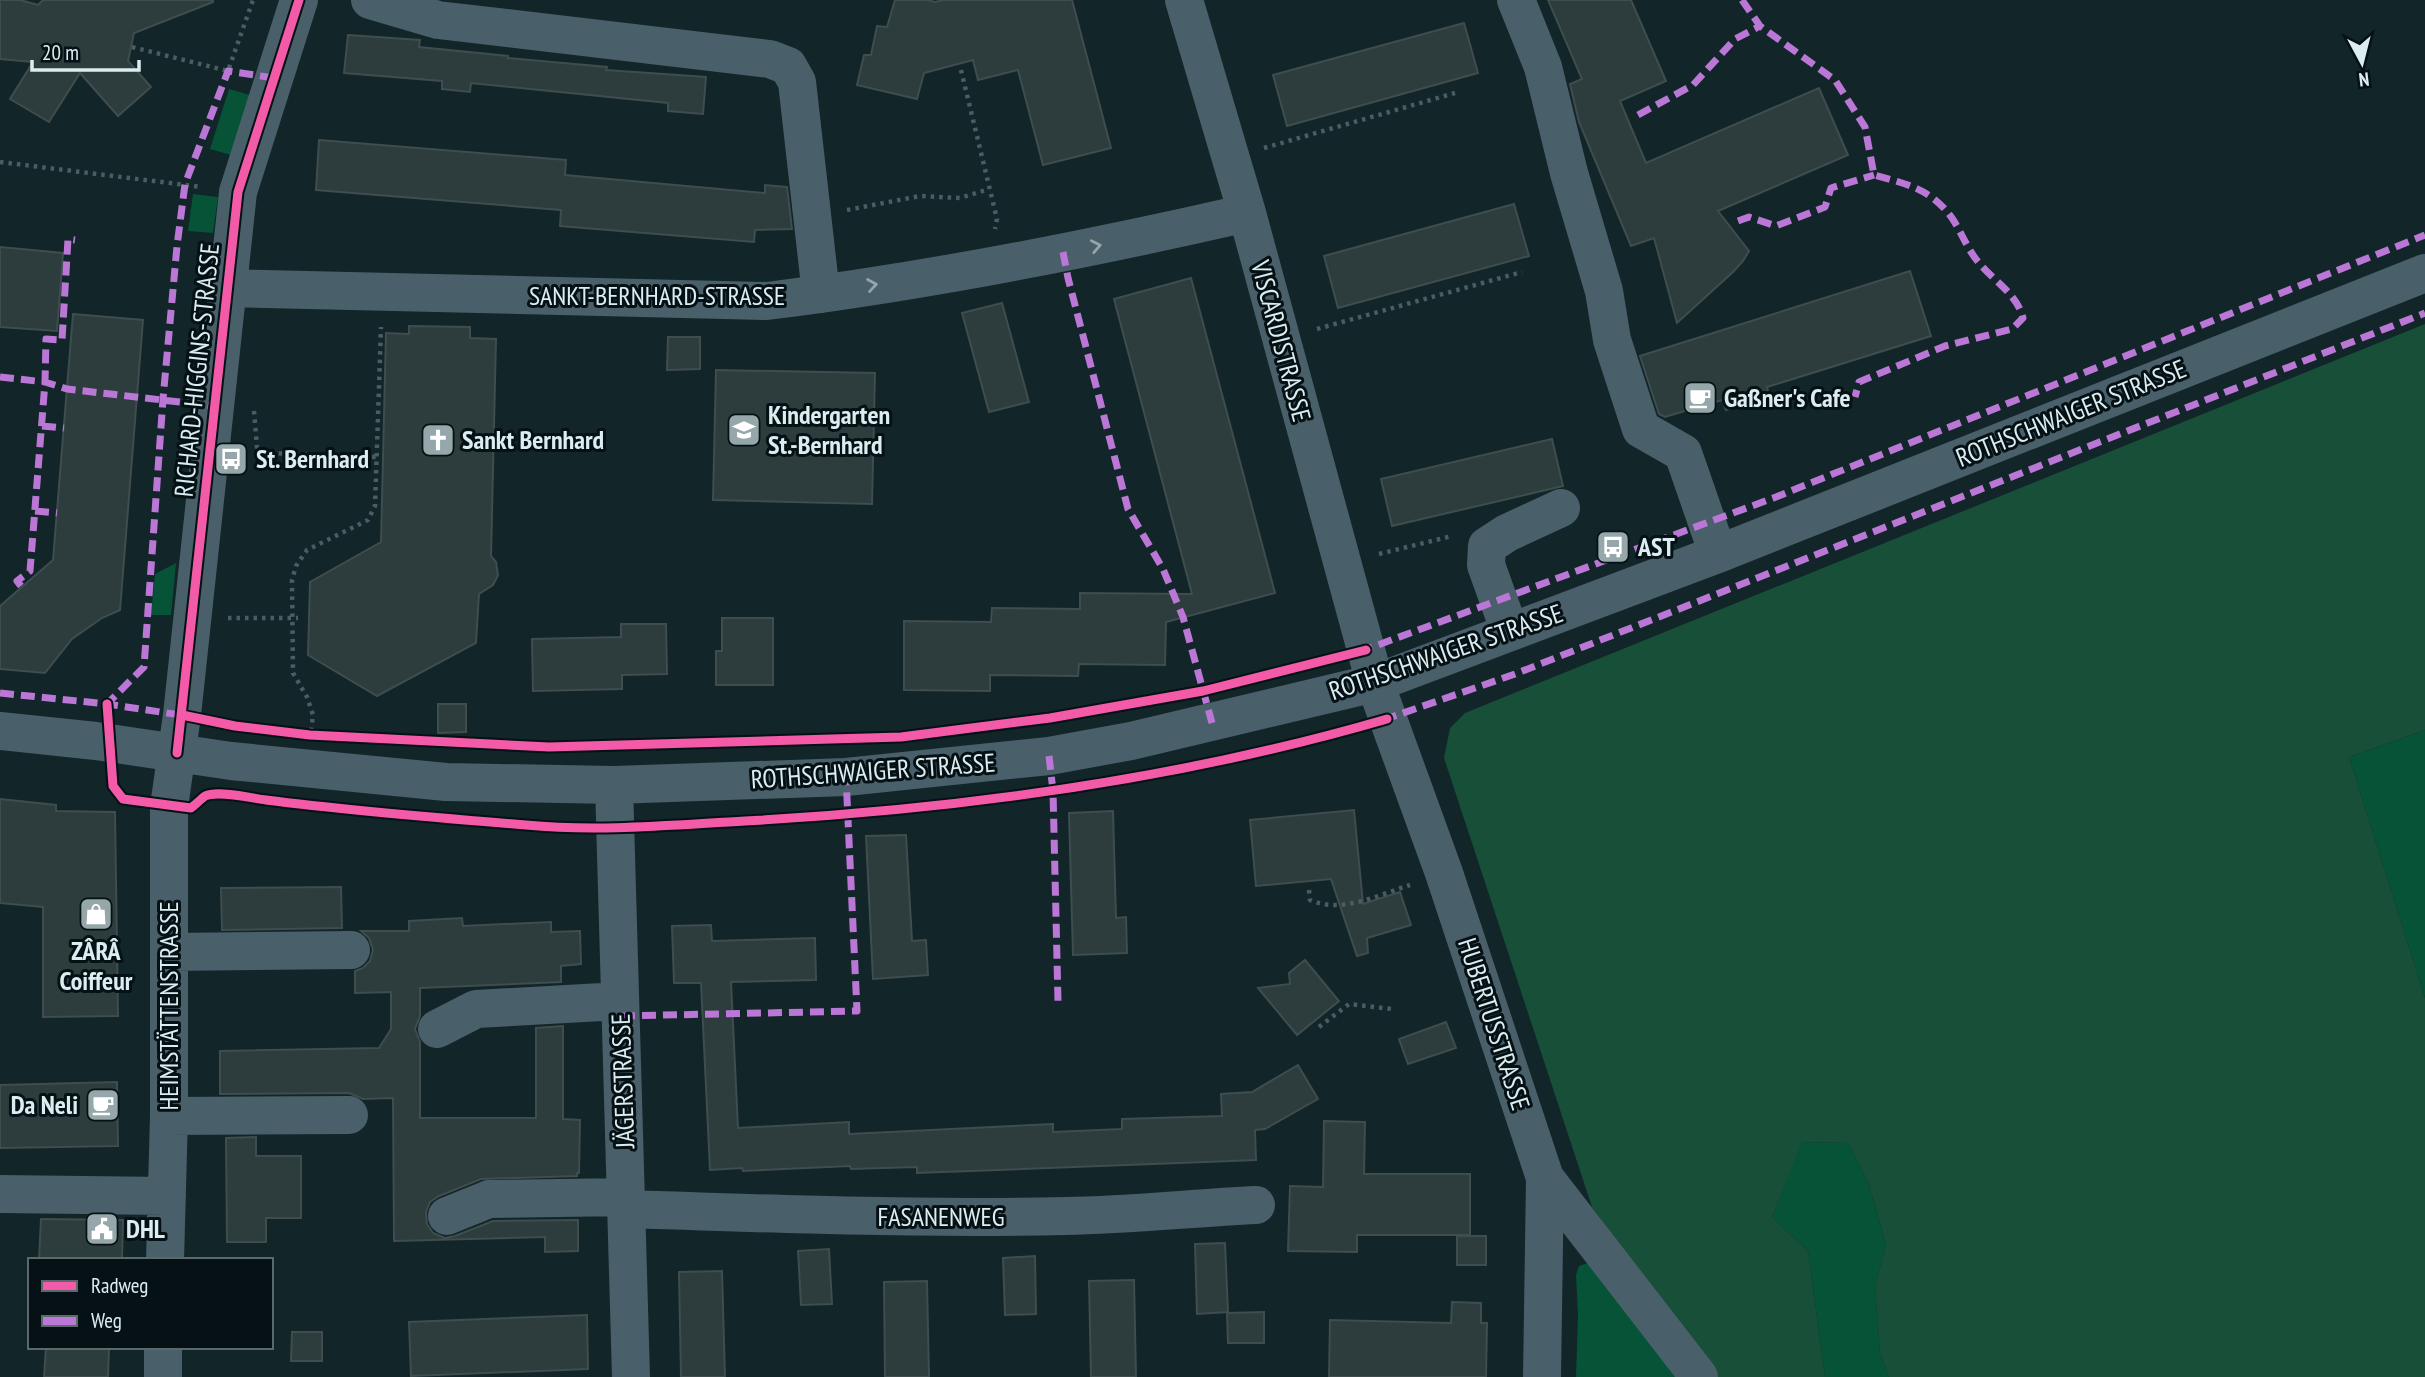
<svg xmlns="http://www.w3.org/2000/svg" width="2425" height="1377" viewBox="0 0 2425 1377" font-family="'PT Sans Narrow',sans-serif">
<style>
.green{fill:#065338}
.forest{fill:#184f39}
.building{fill:#2d3c3c;stroke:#3f4d4e;stroke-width:2}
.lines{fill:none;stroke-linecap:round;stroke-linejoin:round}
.path{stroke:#4b5c63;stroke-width:4.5;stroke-dasharray:3.5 5;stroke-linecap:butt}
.minor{stroke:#495f69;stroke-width:38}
.quiet{stroke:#ba77d6;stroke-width:7;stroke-dasharray:14 7;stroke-linecap:butt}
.cycleway-casing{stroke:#051114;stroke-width:13}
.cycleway{stroke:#f35aa7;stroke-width:9}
.oneway{stroke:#92a6ac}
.labels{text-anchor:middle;stroke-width:6;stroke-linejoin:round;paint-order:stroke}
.street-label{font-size:26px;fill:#dbedf0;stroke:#051114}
.poi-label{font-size:26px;font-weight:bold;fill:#dbedf0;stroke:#051114;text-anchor:start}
</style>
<rect width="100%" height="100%" fill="#122528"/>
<!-- green -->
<path class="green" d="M229,89L250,95L231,155L210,149Z
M193,194L218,197L213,233L188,231Z
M176,563L171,615H151L155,574Z
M2425,730V998L2349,757Z
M1801,1142L1848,1143L1869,1184L1886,1245L1875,1286L1880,1353L1889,1377H1825L1808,1251L1772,1217Z
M1588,1263L1678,1377H1576L1578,1315L1576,1275L1579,1266Z"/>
<!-- forest -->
<path class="forest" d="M2425,324V730L2349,757L2425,998V1377H1889L1880,1353L1875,1286L1886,1245L1869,1184L1848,1143L1802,1142L1772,1217L1808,1251L1825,1377H1714L1592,1207L1444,758L1450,728L1465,713Z"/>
<!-- building -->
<path class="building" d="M0,0H20L38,5L43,0H213V2L134,33L128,61L151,87L118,116L80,73L49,122L10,99L33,62L0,59Z
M895,0H928L935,2L944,0H1072L1111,148L1043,165L1018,70L978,80L973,60L924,73L917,99L857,85L864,55H871L877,26L887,27Z
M1548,0H1631L1666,81L1620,101L1646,163L1819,88L1848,155L1718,211L1749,251L1743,261L1733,272L1677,323L1654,238L1631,246L1579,122L1570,84L1582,79Z
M1464,23L1478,73L1287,126L1273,75Z
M348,35L420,40L419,47L508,56V58L607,67L606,70L706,77L703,114L668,111V103L471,83L470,92L442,89V81L344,73Z
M319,140L566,160L565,175L765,193V185L787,187L792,229L755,230L754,242L560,226L561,210L316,190Z
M1514,204L1529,256L1338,308L1324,256Z
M0,247L63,253L57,331L0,327Z
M1910,271L1931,336L1767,387L1769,396L1726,410L1722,400L1665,417L1659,414L1640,356Z
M1191,278L1275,593L1166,622L1165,665L1079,664L1078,676L990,675V691L904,690V621L991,622L992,608L1080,609V593L1192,594L1114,299Z
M1002,303L1029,402L989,412L962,313Z
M73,314L143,320L120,610L102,618L72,639L45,673L0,669V606L53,560Z
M409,326L470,327V338L496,339L491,556L496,562L498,575L493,585L479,594L476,643L377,696L308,655L310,582L381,542L386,333L409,334Z
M668,337H700V369L667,370Z
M716,370L875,373L872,504L713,500Z
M1552,439L1563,486L1392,526L1381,479Z
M722,618H773V685H716V651H722Z
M621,624H666L667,674L622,675V689L533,691L532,639L621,637Z
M438,704H466V732L438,733Z
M0,799L56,805V811L115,812L118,1016L43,1017V907L0,903Z
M1354,810L1363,904L1400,892L1411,925L1367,938L1368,953L1357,956L1331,879L1256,886L1250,820Z
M1113,811L1116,918L1126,917L1127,953L1073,955L1069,813Z
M906,835L912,941L926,940L928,975L873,979L866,836Z
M341,887L342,928L222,930L221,888Z
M462,918L463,926L551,922V932L580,931L581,964L561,966V982L420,988V1016L415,1029L420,1042V1118H536V1028L563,1026V1119L580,1120L579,1173H577V1176L481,1179L439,1196L430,1202L426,1212L427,1224L433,1233L445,1238L455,1236L493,1221L578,1220V1251L545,1252V1237L394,1241L393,1098L363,1099L349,1093L220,1094V1051L379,1048L391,1029V992L355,993V971L363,968L370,961L373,950L369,938L361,931H409V921Z
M711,925L712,941L815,938L816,980L731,982L738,1128L849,1122V1134L1053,1124V1132L1122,1129V1119L1222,1116L1221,1094L1252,1092L1298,1065L1318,1099L1265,1129L1255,1130L1256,1160L917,1173V1167L851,1169L850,1166L743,1171L742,1168L710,1170L701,983H674L672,926Z
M1305,960L1339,1001L1297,1035L1258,988L1290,984L1289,973Z
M1446,1022L1456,1048L1408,1064L1399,1039Z
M117,1082L118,1146L0,1148V1085Z
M1324,1121L1365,1122L1364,1174H1470V1235H1357V1252L1288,1251L1290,1186L1323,1187Z
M256,1137V1156H301V1218H266V1242H227L226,1138Z
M41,1219L123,1220L122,1260H39Z
M1457,1236H1486V1265H1457Z
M1225,1243L1228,1312L1197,1314L1195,1244Z
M829,1249L832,1304L801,1305L798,1251Z
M1035,1256L1036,1314L1005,1315L1003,1258Z
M722,1271L725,1377H681L679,1272Z
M1134,1280L1136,1377H1091L1089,1281Z
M927,1281L929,1377H885L884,1282Z
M1452,1302L1481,1303V1323H1487L1486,1377H1329L1330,1320L1451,1323Z
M1264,1312V1343H1228L1227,1313Z
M587,1315L588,1369L411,1376L409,1322Z
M292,1332H322V1361H291Z
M46,1347H109L108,1377H44Z"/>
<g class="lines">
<!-- path -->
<path class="path" d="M132,47L228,71L253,0
M961,70L997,219L995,229
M1264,148L1455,93
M0,162L202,187
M847,210L920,196L960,198L989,189
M1317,329L1522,272
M254,411L257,447L267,453L376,457
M1379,554L1452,536
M228,618H298
M311,731L313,715L307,697L293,673L292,580L296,566L307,550L368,520L375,506L381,327
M1309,890L1310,900C1342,914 1378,895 1410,885
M1319,1027L1349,1004L1392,1009"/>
<!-- minor -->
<path class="minor" d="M370,0L438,20L770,59L788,66L797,82L821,294
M1184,0L1247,213L1375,683L1444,873L1545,1178L1542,1377
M1516,0L1543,67L1569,173L1604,291L1612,340L1641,429L1683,453L1718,554
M227,288L767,301C927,281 1090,249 1247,213
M1510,632L1486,565L1487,546L1507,533L1561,508
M0,731L96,741L231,761L446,782L614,785L846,777L1049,756L1131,741L1375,683L1718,554L2425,273
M614,785L631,1377
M170,952L351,950
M437,1029L476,1009L620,1001
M169,1116L349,1115
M1545,1178L1699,1377
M0,1194L167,1196
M626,1209C773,1214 919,1219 1066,1216C1129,1215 1193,1208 1256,1205
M447,1216L489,1199L626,1197
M165,1260L169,1116V807L182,715L238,192L299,0
M163,1377V1347"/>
<!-- quiet -->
<path class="quiet" d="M1742,0L1760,26L1835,80L1865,127L1874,175C1907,184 1931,189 1952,218C1962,233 1968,251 1980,264C1995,282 2017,294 2023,318L2012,329L1945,346L1859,382L1855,397
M1638,115L1693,85L1735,39L1760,26
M1738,221L1749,217L1776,226L1825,207L1831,188L1874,175
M1063,252L1068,278L1128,509L1163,569L1183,617L1212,723
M0,377L45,382L67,389L214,406
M42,426L64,428
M35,511L57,513
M21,586L17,581L30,571L45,382L46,339L62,340L68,239L75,240
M1359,652L1776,497L2425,235
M0,693L107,704L144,667L163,399L177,246L185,184L228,71L274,78
M107,707V704L187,716
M1383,720L1515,674L2425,313
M1049,756L1053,791L1058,1001
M621,1016L857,1011L846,777"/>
<defs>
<path id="cycleway" d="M107,704L113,786L123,799L191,808C195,805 201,799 205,796C218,790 251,798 266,800C352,811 439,818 526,825C599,832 672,825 745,821C961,809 1178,780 1387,719
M182,715L235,726L310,735L549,747L901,737L1050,718L1203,691L1366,650
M177,753L238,192L299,0"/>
</defs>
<!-- cycleway casing -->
<use href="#cycleway" class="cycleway-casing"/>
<!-- cycleway -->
<use href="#cycleway" class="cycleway"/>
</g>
<!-- one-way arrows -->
<defs><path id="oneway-chevron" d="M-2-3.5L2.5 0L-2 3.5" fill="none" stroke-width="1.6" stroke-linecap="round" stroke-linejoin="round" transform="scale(1.75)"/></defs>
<g class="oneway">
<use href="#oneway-chevron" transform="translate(1096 246) rotate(-11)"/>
<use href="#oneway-chevron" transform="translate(872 285) rotate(-9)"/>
</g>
<!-- icons -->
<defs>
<symbol id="cafe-square" viewBox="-11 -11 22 22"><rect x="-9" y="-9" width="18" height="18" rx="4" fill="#95a7aa" stroke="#051114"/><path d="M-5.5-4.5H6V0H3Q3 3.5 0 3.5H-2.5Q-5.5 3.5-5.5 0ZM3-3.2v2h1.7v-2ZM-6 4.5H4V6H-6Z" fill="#fff"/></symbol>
<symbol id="school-square" viewBox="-11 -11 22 22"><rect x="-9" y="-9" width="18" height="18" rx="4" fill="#95a7aa" stroke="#051114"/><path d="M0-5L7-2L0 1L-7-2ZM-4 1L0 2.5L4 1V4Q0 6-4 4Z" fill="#fff"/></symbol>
<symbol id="church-square" viewBox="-11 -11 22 22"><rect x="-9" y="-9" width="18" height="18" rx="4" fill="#95a7aa" stroke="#051114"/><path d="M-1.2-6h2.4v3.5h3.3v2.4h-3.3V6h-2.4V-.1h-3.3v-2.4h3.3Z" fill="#fff"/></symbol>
<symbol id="bus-square" viewBox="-11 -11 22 22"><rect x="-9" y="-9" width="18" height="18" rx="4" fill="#95a7aa" stroke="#051114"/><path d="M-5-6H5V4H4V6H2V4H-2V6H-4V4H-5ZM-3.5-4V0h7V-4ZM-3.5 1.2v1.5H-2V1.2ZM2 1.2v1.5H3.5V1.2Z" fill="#fff"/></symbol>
<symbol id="shop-square" viewBox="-11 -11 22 22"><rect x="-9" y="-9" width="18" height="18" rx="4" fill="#95a7aa" stroke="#051114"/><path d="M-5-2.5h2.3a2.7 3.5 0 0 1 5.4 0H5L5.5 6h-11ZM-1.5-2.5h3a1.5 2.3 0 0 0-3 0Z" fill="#fff"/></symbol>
<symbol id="civic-square" viewBox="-11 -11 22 22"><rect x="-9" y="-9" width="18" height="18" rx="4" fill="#95a7aa" stroke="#051114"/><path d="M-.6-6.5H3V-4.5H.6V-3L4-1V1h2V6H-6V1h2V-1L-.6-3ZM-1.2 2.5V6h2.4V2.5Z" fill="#fff"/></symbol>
</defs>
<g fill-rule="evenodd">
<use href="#cafe-square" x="1681" y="379" width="38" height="38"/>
<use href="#school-square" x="725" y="411" width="38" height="38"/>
<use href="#church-square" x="419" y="421" width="38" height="38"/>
<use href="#bus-square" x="212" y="440" width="38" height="38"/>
<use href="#bus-square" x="1594" y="528" width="38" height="38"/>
<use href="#shop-square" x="77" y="895" width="38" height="38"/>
<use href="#cafe-square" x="84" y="1086" width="38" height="38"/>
<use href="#civic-square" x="83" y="1210" width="38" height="38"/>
</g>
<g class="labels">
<!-- street labels -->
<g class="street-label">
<text x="657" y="305">SANKT-BERNHARD-STRASSE</text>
<text transform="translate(1281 341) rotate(75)" y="9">VISCARDISTRASSE</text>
<text transform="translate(197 370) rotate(-84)" y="9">RICHARD-HIGGINS-STRASSE</text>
<text transform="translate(2071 413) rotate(-22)" y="9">ROTHSCHWAIGER STRASSE</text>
<text transform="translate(1446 652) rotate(-19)" y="9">ROTHSCHWAIGER STRASSE</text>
<text transform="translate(873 771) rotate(-4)" y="9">ROTHSCHWAIGER STRASSE</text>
<text transform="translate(169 1006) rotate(-90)" y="9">HEIMSTÄTTENSTRASSE</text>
<text transform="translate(1494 1024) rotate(72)" y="9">HUBERTUSSTRASSE</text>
<text transform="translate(623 1081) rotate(-92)" y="9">JÄGERSTRASSE</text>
<text x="941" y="1226">FASANENWEG</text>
</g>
<!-- poi labels -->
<g class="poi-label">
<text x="1724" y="407">Gaßner's Cafe</text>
<text x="768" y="424">Kindergarten<tspan x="768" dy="30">St.-Bernhard</tspan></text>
<text x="462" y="449">Sankt Bernhard</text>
<text x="256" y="468">St. Bernhard</text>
<text x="1638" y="556">AST</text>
<text x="96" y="960" text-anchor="middle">ZÂRÂ<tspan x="96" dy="30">Coiffeur</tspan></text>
<text x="78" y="1114" text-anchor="end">Da Neli</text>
<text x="126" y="1238">DHL</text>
</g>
</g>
<!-- legend -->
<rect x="28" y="1258" width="245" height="91" fill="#051114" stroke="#5b696c" stroke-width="2"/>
<rect x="42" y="1281" width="35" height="10" fill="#f35aa7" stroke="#5b696c" stroke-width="2"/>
<text x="91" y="1293" font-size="21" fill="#dbedf0">Radweg</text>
<rect x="42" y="1316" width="35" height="10" fill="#ba77d6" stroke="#5b696c" stroke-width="2"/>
<text x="91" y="1328" font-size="21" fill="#dbedf0">Weg</text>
<!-- north arrow -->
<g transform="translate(2362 63) rotate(173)" stroke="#051114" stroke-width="5" paint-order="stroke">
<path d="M0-5L12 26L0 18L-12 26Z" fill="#dbedf0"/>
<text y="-10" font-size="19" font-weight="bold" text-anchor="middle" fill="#dbedf0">N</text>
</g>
<!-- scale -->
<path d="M32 60v10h107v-10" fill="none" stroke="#dbedf0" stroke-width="3.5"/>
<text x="42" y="60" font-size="21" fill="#dbedf0" stroke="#051114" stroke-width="5" paint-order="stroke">20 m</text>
</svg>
